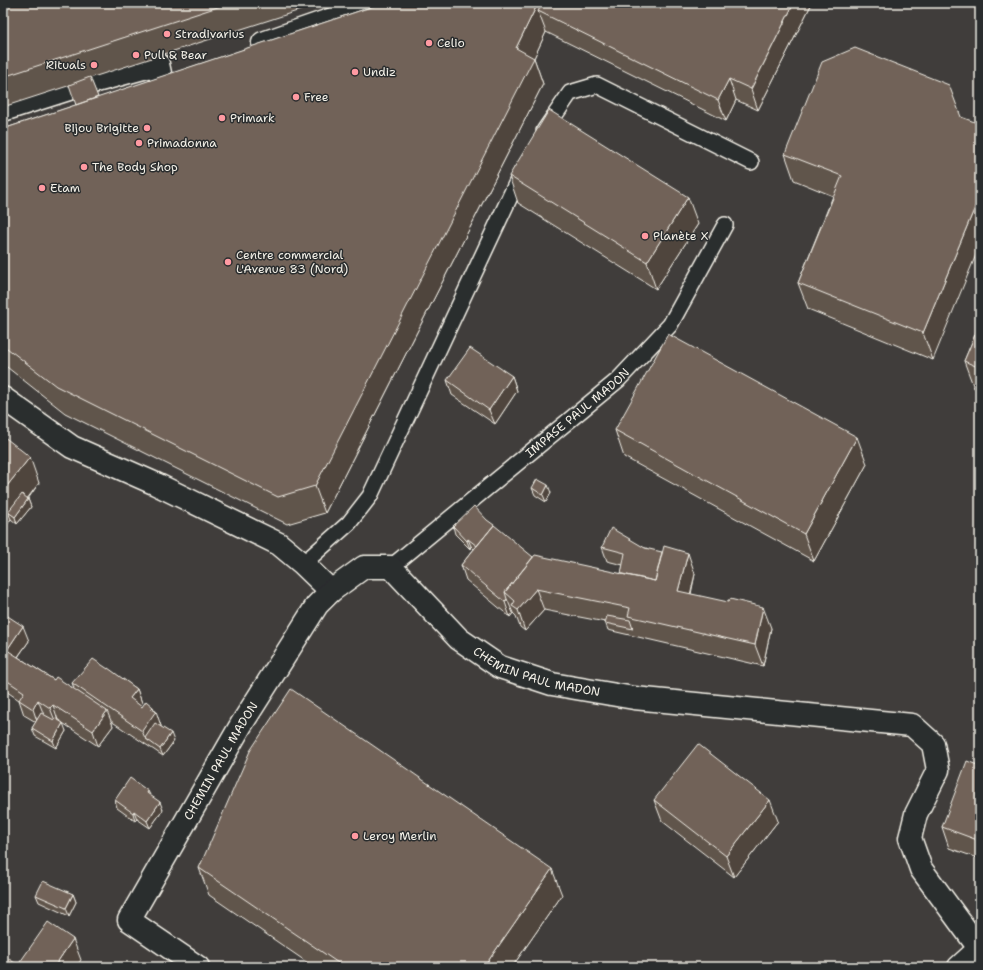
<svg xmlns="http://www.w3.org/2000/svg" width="983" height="970" viewBox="0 0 983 970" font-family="'Shantell Sans',sans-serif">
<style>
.built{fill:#3f3d3b}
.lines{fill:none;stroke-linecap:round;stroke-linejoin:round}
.lane-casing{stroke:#f4f1e8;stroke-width:18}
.street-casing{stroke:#f4f1e8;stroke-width:25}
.lane{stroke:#2a2d2e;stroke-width:15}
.street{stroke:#2a2d2e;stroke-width:22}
.wall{fill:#61544c;stroke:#f4f1e8}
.shaded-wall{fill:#4f453e;stroke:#f4f1e8}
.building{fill:#716258;stroke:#f4f1e8}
.poi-dot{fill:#ff9aa2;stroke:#2a2d2e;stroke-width:1.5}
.labels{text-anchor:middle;stroke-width:3;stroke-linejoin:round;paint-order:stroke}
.poi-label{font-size:12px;fill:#f4f1e8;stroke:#2a2d2e;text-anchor:start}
.street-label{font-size:12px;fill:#f4f1e8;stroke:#2a2d2e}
</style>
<rect width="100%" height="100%" fill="#2a2d2e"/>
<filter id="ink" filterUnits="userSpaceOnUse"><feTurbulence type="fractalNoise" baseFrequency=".025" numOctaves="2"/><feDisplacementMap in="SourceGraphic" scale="8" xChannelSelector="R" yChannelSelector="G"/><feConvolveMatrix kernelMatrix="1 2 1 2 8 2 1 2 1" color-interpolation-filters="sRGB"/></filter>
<g filter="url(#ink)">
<!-- built -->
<path class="built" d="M3,3H980V967H3Z"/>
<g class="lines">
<defs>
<g id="lane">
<path d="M544,131L570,93L597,85L751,162"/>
<path d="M303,564L349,523L370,496L522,171"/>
<path id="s1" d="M391,567L618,380L670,325L725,225"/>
</g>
<g id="street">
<path d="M263,43L370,6V3"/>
<path d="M3,110L75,87L158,64L161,78"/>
<path d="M3,398L72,447L156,484L279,544L303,564L331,591"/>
<path id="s2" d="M198,967L129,920L241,725L317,605L331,591L364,567H391L459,639L500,667L552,684L634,698L912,725L933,744L938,770L916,814L910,838L921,869L979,948"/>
<path d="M959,967L980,948"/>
</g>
</defs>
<!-- lane casing -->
<use href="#lane" class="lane-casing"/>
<!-- street casing -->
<use href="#street" class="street-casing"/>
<!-- lane -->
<use href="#lane" class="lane"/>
<!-- street -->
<use href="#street" class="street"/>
</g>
<!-- wall -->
<path class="wall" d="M3,3H322L90,78L98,98L383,3H812L758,110L736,100L726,121L546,32L534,58L543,84L325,513L287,524L65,413L3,364V129L76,105L74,84L3,107Z
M855,48L933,360L808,309L798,283L833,196L794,180L785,154Z
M509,176L698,224L656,289L518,203Z
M980,323V390L974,388L964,361Z
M512,376L517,391L495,424L452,395L447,380Z
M615,430L867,464L814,561L624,457Z
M3,436L39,483L28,499L31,507L17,524L11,519L3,530Z
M532,488L551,493L546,502L535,495Z
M453,526L533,557L621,574L623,565L607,561L602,547L646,548L695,574L691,594L771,628L763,666L608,630L605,622L544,610L525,631L520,627L516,616L513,613L510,617L466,580L461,565L474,549L471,546L470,549L455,534Z
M3,613L29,641L18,657L54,680L74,688L72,683L108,669L137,689L142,703L140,705L142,707H153L161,726V727L174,741L163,756L111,721L113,726L98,746L58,720L66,731L56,748L35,736L32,728L36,722L24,715L19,700L3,689Z
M980,766V859L949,848L942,827Z
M148,791L150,795L163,810L150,828L137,819L135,821L117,808L115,800Z
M654,800L778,821L734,877L662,821Z
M199,868L562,895L512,967H314L209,895Z
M73,894L76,902L69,916L39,902L36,895Z"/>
<!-- shaded-wall -->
<path class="shaded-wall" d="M538,3H561L538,11L546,32L534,58L543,84L325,513L315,486L516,48Z
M794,3H812L758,110L751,89Z
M729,79L736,100L726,121L718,100Z
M980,195V245L933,360L923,333Z
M688,197L698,224L656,289L647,262Z
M512,376L517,391L495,424L489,410Z
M857,437L867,464L814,561L804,534Z
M30,457L39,483L14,516L8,512L11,519L3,530V491Z
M548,485L551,493L546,502L543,495Z
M28,499L31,507L17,524L15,517Z
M468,539L471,546L470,549L467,541Z
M688,553L695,574L686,612L678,591Z
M536,589L544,610L525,631L518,610Z
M507,599L513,613L510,617L505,602Z
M763,607L771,628L763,666L755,645Z
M23,626L29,641L12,665L7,650Z
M137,689L142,703L135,713L130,698Z
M38,700L44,715L38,724L33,709Z
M53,705L58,720L56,723L50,708Z
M153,707L155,712L156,711L161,726L150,742L145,738L142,731L151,709Z
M107,711L113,726L98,746L93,731Z
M63,723L66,731L56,748L53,741Z
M171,733L174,741L163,756L160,749Z
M770,800L778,821L734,877L726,856Z
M160,802L163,810L150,828L147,821Z
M134,811L137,819L135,821L133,813Z
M552,869L562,895L512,967H484Z
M73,894L76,902L69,916L66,908Z
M73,939L81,960L76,967H54Z"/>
<!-- building -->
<path class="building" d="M3,3H230L3,77Z
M383,3H538L516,48L534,58L315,486L278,497L56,386L3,345V129Z
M543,3H794L751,89L729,79L718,100L538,11Z
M855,48L949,85L961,117L980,124V195L923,333L798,283L842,176L785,154L822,62Z
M90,77L98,97L76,105L69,85Z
M549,110L688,197L647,262L509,176Z
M980,323V368L964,361Z
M668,334L857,437L804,534L615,430Z
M470,348L512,376L489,410L447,380Z
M3,436L30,457L3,491Z
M537,479L548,485L543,495L532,488Z
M22,494L28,499L15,517L8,512Z
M474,506L487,520L494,525L477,546L468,539L467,541L453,526Z
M494,525L533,557L505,592L507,599L505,602L461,565Z
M611,528L645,548L662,552L655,581L621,574L625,553L602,547Z
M664,546L688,553L678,591L728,602L730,599L763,607L755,645L628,616L630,608L536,589L518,610L512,606L515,601L505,592L535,555L655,581Z
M3,613L23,626L7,650L54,680L56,677L107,711L93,731L53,705L50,708L38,700L33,709L19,700L24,692L3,678Z
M607,616L630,620L633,629L605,623Z
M93,659L108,669V668L137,689L130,698L142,707L146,701L153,707L151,709L156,711L142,731L72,683Z
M291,689L552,869L484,967H344L199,868L250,751Z
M41,713L54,720L55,718L63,723L53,741L32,728Z
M155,723L171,733L160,749L145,738Z
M698,744L770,800L726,856L654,800Z
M967,761L980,766V841L942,827Z
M130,778L148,791L147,793L160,802L147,821L134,811L133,813L115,800Z
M43,881L73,894L66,908L36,895Z
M48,922L73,939L54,967H3V955L18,965Z"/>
</g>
<!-- markers -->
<g class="poi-dot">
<circle cx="167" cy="34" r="4"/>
<circle cx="429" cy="43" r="4"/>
<circle cx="136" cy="55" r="4"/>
<circle cx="94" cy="65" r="4"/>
<circle cx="355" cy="72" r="4"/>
<circle cx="296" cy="97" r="4"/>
<circle cx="222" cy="118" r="4"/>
<circle cx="147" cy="128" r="4"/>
<circle cx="139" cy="143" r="4"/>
<circle cx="84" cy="167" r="4"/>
<circle cx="42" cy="188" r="4"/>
<circle cx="645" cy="236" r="4"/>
<circle cx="228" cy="262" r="4"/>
<circle cx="355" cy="836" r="4"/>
</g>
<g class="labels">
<!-- poi labels -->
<g class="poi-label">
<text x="175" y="38">Stradivarius</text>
<text x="437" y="47">Celio</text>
<text x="144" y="59">Pull &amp; Bear</text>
<text x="86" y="69" text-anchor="end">Rituals</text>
<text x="363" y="76">Undiz</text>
<text x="304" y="101">Free</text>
<text x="230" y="122">Primark</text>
<text x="139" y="132" text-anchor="end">Bijou Brigitte</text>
<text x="147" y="147">Primadonna</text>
<text x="92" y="171">The Body Shop</text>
<text x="50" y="192">Etam</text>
<text x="653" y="240">Planète X</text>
<text x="236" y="259">Centre commercial<tspan x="236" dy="14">L'Avenue 83 (Nord)</tspan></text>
<text x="363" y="840">Leroy Merlin</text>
</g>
<!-- street labels -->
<g class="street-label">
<text dy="4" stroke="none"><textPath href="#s1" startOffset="242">IMPASE PAUL MADON</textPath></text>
<text dy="4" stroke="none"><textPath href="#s2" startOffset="723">CHEMIN PAUL MADON</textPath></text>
<text dy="4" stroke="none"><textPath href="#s2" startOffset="267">CHEMIN PAUL MADON</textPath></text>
</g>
</g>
<!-- margin -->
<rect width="983" height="970" fill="none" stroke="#2a2d2e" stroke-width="16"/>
<rect x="8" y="8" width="967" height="954" fill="none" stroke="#f4f1e8" stroke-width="1.5" filter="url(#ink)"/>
</svg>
